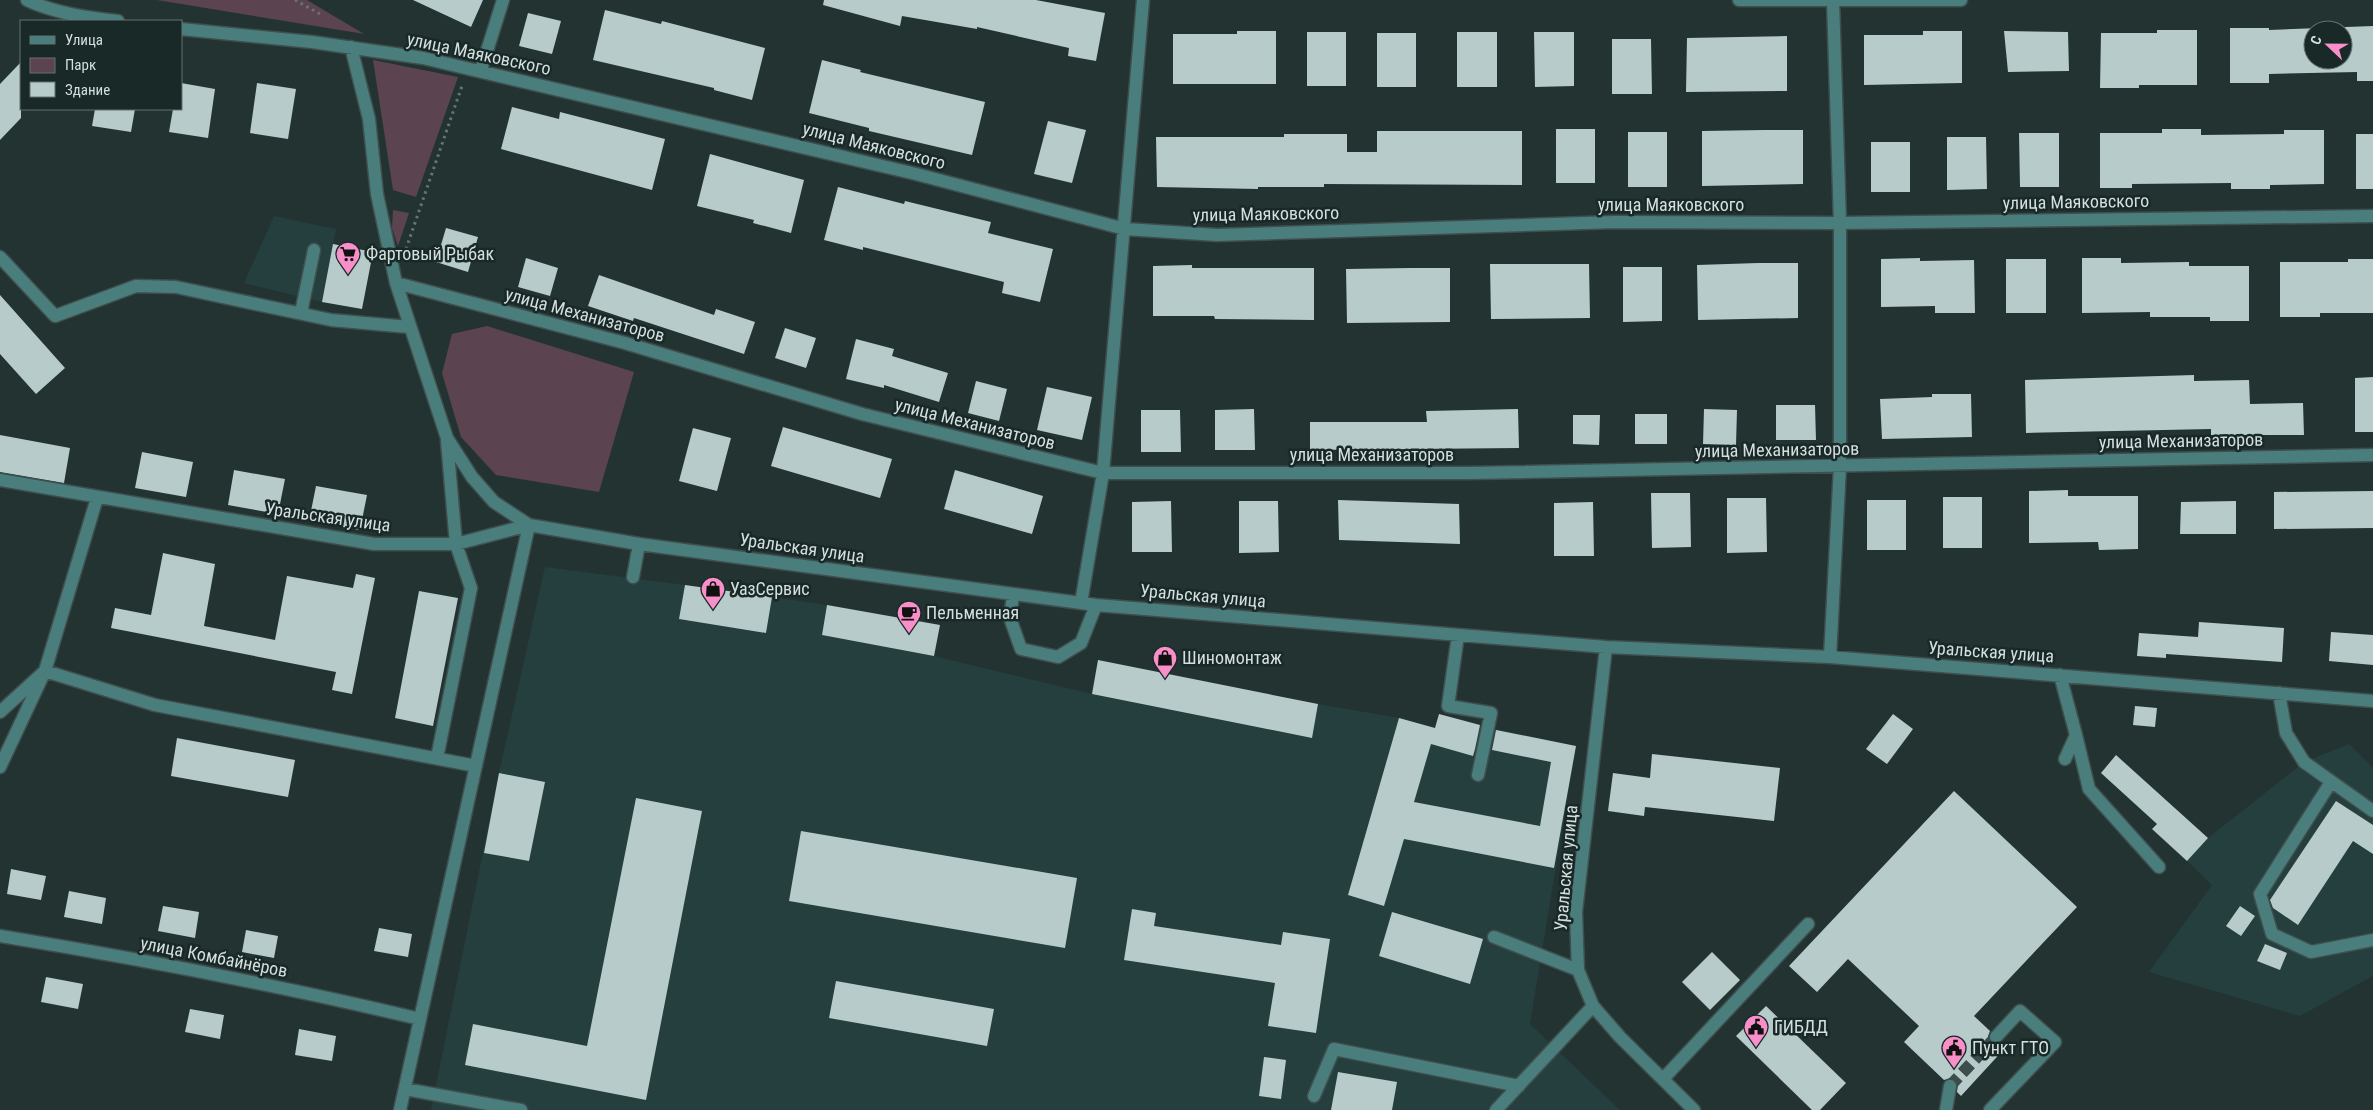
<svg xmlns="http://www.w3.org/2000/svg" width="2373" height="1110" viewBox="0 0 2373 1110" font-family="'Roboto Condensed',sans-serif">
<style>
.built{fill:#253f3e}
.green{fill:#5c4350}
.building{fill:#b6cbca;fill-rule:evenodd}
.lines{fill:none;stroke-linecap:round;stroke-linejoin:round}
.minor-tunnel{stroke:#3d4d4c;stroke-width:12;stroke-dasharray:12 6;stroke-linecap:butt}
.minor-casing{stroke:#3f4f4e;stroke-width:15}
.path{stroke:#667574;stroke-width:3;stroke-dasharray:2.5 4;stroke-linecap:butt}
.minor{stroke:#4a7e7d;stroke-width:12}
.labels{text-anchor:middle;stroke-width:5;stroke-linejoin:round;paint-order:stroke}
.street-label{font-size:18px;fill:#d5dfdf;stroke:#182928}
.poi-label{font-size:18px;fill:#d5dfdf;stroke:#182928;text-anchor:start}
</style>
<rect width="100%" height="100%" fill="#223332"/>
<!-- built -->
<path class="built" d="M274,216L336,229L322,302L244,283Z
M545,567L685,585L679,619L766,633L772,597L827,605L822,635L934,656L1092,694L1311,738L1318,704L1399,718L1435,728L1439,714L1482,726L1576,746L1530,1024L1620,1110H431L499,773Z
M2349,744L2373,768V976L2300,1016L2149,972L2212,885L2187,861L2208,838L2304,762Z"/>
<!-- green -->
<path class="green" d="M157,0H307L364,34Z
M373,60L458,77L416,197L393,190Z
M393,210L409,213L398,246L392,228Z
M487,326L634,372L599,492L496,475L461,437L442,373L452,334Z"/>
<!-- building -->
<path class="building" d="M413,0H483L471,27Z
M824,0H1036L1105,13L1096,61L1068,56L1069,48L977,27V29L902,16L900,26L823,5Z
M605,10L661,24L662,21L765,48L752,100L714,90V88L593,60Z
M528,13L561,21L552,54L519,46Z
M2373,26V81H2357V72L2269,74V83H2230V28H2269V30ZM2313,30H2343V60H2313Z
M2157,30H2197V85H2139V88H2100L2101,33H2157Z
M1237,31H1276V84H1173V34H1237Z
M1923,31H1962V83L1864,85V35H1923Z
M2004,31L2068,32L2069,71L2008,72Z
M1307,32H1346V86H1307Z
M1457,32H1497V87H1457Z
M1534,32H1574V86L1535,87Z
M1377,33H1416V87H1377Z
M1787,36V91L1686,92L1687,38Z
M1612,39H1651L1652,94H1612Z
M822,60L861,70L860,72L985,102L972,155L869,131V128L809,113Z
M21,62V118L0,140V84Z
M181,83L215,89L208,138L169,132L173,109H181Z
M257,83L296,89L288,139L250,133Z
M512,107L559,119L560,112L665,139L652,190L501,149Z
M95,109H135L131,132L92,126Z
M1048,121L1086,130L1072,183L1034,174Z
M1556,129H1595V183H1556Z
M2162,129H2201V135L2284,134V130H2324V184L2270,185V189H2231V183L2132,184V188H2100V133H2162Z
M1764,130H1803V184L1702,186V131Z
M1377,131H1522V185L1324,184V187H1258V189L1157,187L1156,137H1284V134H1347V152H1377Z
M1628,132H1667V187H1628Z
M2019,133H2059V187H2020Z
M2356,134H2373V189H2356Z
M1947,137H1986L1987,189L1947,190Z
M1871,142H1910V192H1871Z
M710,154L804,180L791,233L753,223L754,220L697,206Z
M838,187L904,204L905,201L991,222L988,233L1053,249L1040,302L1002,293L1004,282L863,247V250L824,240Z
M446,228L478,237L468,272L436,262Z
M333,244L373,252L362,309L322,302Z
M526,258L558,268L550,296L518,287Z
M1920,258V261L1974,260L1975,313H1935V306L1881,307V259Z
M2082,258H2121V263L2189,262V266H2249V321H2210V317H2150V312L2082,313Z
M2006,259H2046V313H2006Z
M2348,259H2373V313H2320V317H2280V262H2348Z
M1758,263H1798V318L1698,320L1697,265Z
M1490,264H1589L1590,318L1491,319Z
M1192,265V268H1314V320L1215,319L1214,316H1153V266Z
M1623,267H1662V321L1623,322Z
M1410,268H1450V322L1347,323L1346,269Z
M599,275L714,315L716,309L755,322L744,354L634,318L633,321L588,306Z
M0,295L65,368L36,394L0,354Z
M785,328L816,338L806,368L775,358Z
M856,339L894,349L892,356L948,373L939,402L884,385V388L846,379Z
M2194,375V381L2249,380L2250,404L2303,403L2304,435H2211V429L2026,433L2025,380Z
M2373,377V432H2355V378Z
M976,381L1007,389L999,421L968,413Z
M1047,387L1092,397L1082,440L1037,430Z
M1932,394H1971L1972,437L1882,439L1880,399L1932,397Z
M1776,405H1815L1816,440H1776Z
M1254,409L1255,450H1215V410Z
M1518,409L1519,448L1310,450V422H1427L1426,411Z
M1704,409L1737,410L1736,445L1703,444Z
M1141,410H1180L1181,452H1141Z
M1635,414H1667V444H1635Z
M1573,415H1600L1599,445L1573,444Z
M783,427L892,459L880,498L771,466Z
M693,428L731,438L717,491L679,481Z
M0,435L70,448L64,483L0,472Z
M142,452L193,462L186,497L135,488Z
M234,470L285,479L278,514L228,505Z
M955,470L1043,496L1032,534L944,509Z
M316,486L367,495L360,530L309,521Z
M2068,490V496H2138V549L2099,550L2098,542L2029,543V491Z
M2373,491V528L2274,529V492Z
M1651,493H1690L1691,547L1652,548Z
M1943,497H1982V548H1943Z
M1727,498H1766L1767,552L1727,553Z
M1338,500L1459,504L1460,544L1339,540Z
M1867,500H1906V550H1867Z
M1171,501L1172,552H1132V502Z
M1239,501H1278L1279,552L1239,553Z
M2236,501V534H2180L2181,502Z
M1593,502L1594,556H1554V503Z
M163,553L215,564L204,626L275,640L287,576L353,588L356,574L375,578L352,694L332,690L336,672L111,628L115,608L151,615Z
M685,585L772,597L766,633L679,619Z
M419,591L458,598L433,726L395,718Z
M827,605L940,625L934,656L822,635Z
M2199,622L2284,628L2282,662L2166,654V658L2137,656L2139,633L2198,637Z
M2331,632L2373,635V665L2329,661Z
M1098,660L1318,704L1312,738L1092,694Z
M2135,706L2157,708L2155,727L2133,725Z
M1439,714L1480,725L1475,749L1473,756L1431,744L1414,802L1540,826L1551,762L1492,750L1496,730L1576,746L1554,868L1404,839L1384,906L1348,895L1399,718L1435,728Z
M1893,714L1913,729L1887,764L1866,749Z
M177,738L295,760L288,797L171,776Z
M1652,754L1780,768L1774,821L1645,807L1644,816L1608,811L1613,773L1650,778Z
M2116,755L2208,838L2187,861L2152,829L2157,824L2101,773Z
M499,773L545,782L529,861L484,853Z
M1954,791L2077,907L1974,1016L1990,1031L1988,1036L1990,1043L1995,1045L2002,1043L2006,1047L1961,1096L1957,1092L1958,1084L1956,1080L1951,1078L1944,1080L1904,1042L1919,1026L1848,959L1817,992L1789,966Z
M636,798L702,811L646,1100L465,1065L473,1024L587,1046Z
M2336,801L2373,825V854L2353,841L2298,925L2273,908L2270,900Z
M801,831L1077,878L1065,948L789,901Z
M11,869L46,876L41,900L7,894Z
M69,891L106,898L102,924L64,917Z
M163,906L199,912L195,938L158,931Z
M2240,906L2255,916L2241,936L2226,926Z
M1132,909L1156,913L1154,926L1281,945L1283,932L1330,939L1316,1033L1268,1026L1275,983L1124,960Z
M1392,912L1483,939L1470,984L1379,956Z
M379,928L412,934L408,957L374,951Z
M246,930L278,936L274,958L242,952Z
M2265,944L2287,953L2280,970L2257,961Z
M1712,952L1740,980L1710,1010L1682,982Z
M46,977L83,984L78,1009L41,1002Z
M836,981L994,1009L987,1046L829,1018Z
M1766,1006L1846,1083L1820,1110H1812L1736,1036Z
M190,1009L224,1015L220,1039L185,1032Z
M299,1029L336,1036L332,1061L295,1055Z
M1264,1057L1286,1060L1281,1099L1259,1096Z
M1338,1072L1397,1082L1392,1110H1331Z"/>
<g class="lines">
<!-- minor-tunnel -->
<path class="minor-tunnel" d="M1950,1086L1996,1037"/>
<defs>
<path id="minor" d="M27,0C54,13 88,18 118,21
M1739,0H1961
M181,29L312,42L423,58L916,174L1125,229L1217,235L1615,222L1840,223L2373,216
M351,47L369,119L377,194L396,283L447,438L472,477L494,502L529,525
M481,70L503,0
M0,257L55,316L136,286L176,287L331,320L409,327
M396,283L625,343L862,414L1103,473H1470L2373,455
M301,313L314,250
M0,480L374,544H456L529,525L639,544L1096,605L1606,647L1830,657L2373,701
M633,577L639,544
M1013,595L1010,618L1021,649L1058,657L1081,643L1096,605
M1081,603L1103,473L1143,0
M1458,635L1448,706L1491,713L1478,775
M1606,647L1576,912L1578,970L1593,1006L1620,1037L1694,1110
M1830,657L1840,466V223L1833,0
M2060,675L2076,735L2065,759
M2279,693L2286,733L2304,762L2373,811
M0,712L45,671L97,498
M2076,735L2089,789L2159,867
M437,758L471,588L456,544L447,441
M0,767L45,671L155,705L476,766
M2331,782L2260,894L2272,934L2311,952L2373,940
M0,936C141,959 281,986 420,1019
M1494,937L1578,970
M1663,1079L1808,924
M405,1089L521,1110
M1314,1096L1334,1049L1519,1086
M400,1110L529,525
M1496,1110L1593,1006
M1946,1110L1950,1086
M1990,1110L2055,1042L2020,1011L1996,1037"/>
</defs>
<!-- minor casing -->
<use href="#minor" class="minor-casing"/>
<!-- path -->
<path class="path" d="M295,0L320,14
M406,249L463,83"/>
<!-- minor -->
<use href="#minor" class="minor"/>
</g>
<!-- icons -->
<defs>
<symbol id="supermarket-pin" viewBox="-11 -11 22 30"><path d="M0 17L-7.5 6A9.5 9.5 0 1 1 7.5 6Z" fill="#f98fc9" stroke="#182928"/><path d="M-6-5.5h2.5l.6 2H6L4.5 2H-2.5L-4.4-4H-6ZM-1.5 3.2a1.3 1.3 0 1 0 .1 0ZM3 3.2a1.3 1.3 0 1 0 .1 0Z" fill="#111"/></symbol>
<symbol id="shop-pin" viewBox="-11 -11 22 30"><path d="M0 17L-7.5 6A9.5 9.5 0 1 1 7.5 6Z" fill="#f98fc9" stroke="#182928"/><path d="M-5-2.5h2.3a2.7 3.5 0 0 1 5.4 0H5L5.5 6h-11ZM-1.5-2.5h3a1.5 2.3 0 0 0-3 0Z" fill="#111"/></symbol>
<symbol id="cafe-pin" viewBox="-11 -11 22 30"><path d="M0 17L-7.5 6A9.5 9.5 0 1 1 7.5 6Z" fill="#f98fc9" stroke="#182928"/><path d="M-5.5-4.5H6V0H3Q3 3.5 0 3.5H-2.5Q-5.5 3.5-5.5 0ZM3-3.2v2h1.7v-2ZM-6 4.5H4V6H-6Z" fill="#111"/></symbol>
<symbol id="civic-pin" viewBox="-11 -11 22 30"><path d="M0 17L-7.5 6A9.5 9.5 0 1 1 7.5 6Z" fill="#f98fc9" stroke="#182928"/><path d="M-.6-6.5H3V-4.5H.6V-3L4-1V1h2V6H-6V1h2V-1L-.6-3ZM-1.2 2.5V6h2.4V2.5Z" fill="#111"/></symbol>
</defs>
<g fill-rule="evenodd">
<use href="#supermarket-pin" x="334" y="240" width="28" height="38"/>
<use href="#shop-pin" x="699" y="575" width="28" height="38"/>
<use href="#cafe-pin" x="895" y="599" width="28" height="38"/>
<use href="#shop-pin" x="1151" y="644" width="28" height="38"/>
<use href="#civic-pin" x="1742" y="1013" width="28" height="38"/>
<use href="#civic-pin" x="1940" y="1034" width="28" height="38"/>
</g>
<g class="labels">
<!-- street labels -->
<g class="street-label">
<text transform="translate(479 54) rotate(12)" y="6">улица Маяковского</text>
<text transform="translate(874 146) rotate(14)" y="6">улица Маяковского</text>
<text transform="translate(2076 202) rotate(-1)" y="6">улица Маяковского</text>
<text x="1671" y="211">улица Маяковского</text>
<text transform="translate(1266 214) rotate(-1)" y="6">улица Маяковского</text>
<text transform="translate(585 315) rotate(15)" y="6">улица Механизаторов</text>
<text transform="translate(975 424) rotate(14)" y="6">улица Механизаторов</text>
<text transform="translate(2181 441) rotate(-1)" y="6">улица Механизаторов</text>
<text transform="translate(1777 450) rotate(-1)" y="6">улица Механизаторов</text>
<text x="1372" y="461">улица Механизаторов</text>
<text transform="translate(328 517) rotate(8)" y="6">Уральская улица</text>
<text transform="translate(802 548) rotate(8)" y="6">Уральская улица</text>
<text transform="translate(1203 596) rotate(5)" y="6">Уральская улица</text>
<text transform="translate(1991 652) rotate(4)" y="6">Уральская улица</text>
<text transform="translate(1566 868) rotate(-85)" y="6">Уральская улица</text>
<text transform="translate(214 957) rotate(11)" y="6">улица Комбайнёров</text>
</g>
<!-- poi labels -->
<g class="poi-label">
<text x="366" y="260">Фартовый Рыбак</text>
<text x="730" y="595">УазСервис</text>
<text x="926" y="619">Пельменная</text>
<text x="1182" y="664">Шиномонтаж</text>
<text x="1774" y="1033">ГИБДД</text>
<text x="1972" y="1054">Пункт ГТО</text>
</g>
</g>
<!-- legend -->
<rect x="20" y="20" width="162" height="90" fill="#182928" stroke="#647271"/>
<rect x="30" y="36" width="25" height="8" fill="#4a7e7d" stroke="#647271"/>
<text x="65" y="45" font-size="15" fill="#d5dfdf">Улица</text>
<rect x="30" y="58" width="25" height="15" fill="#5c4350" stroke="#647271"/>
<text x="65" y="70" font-size="15" fill="#d5dfdf">Парк</text>
<rect x="30" y="82" width="25" height="15" fill="#b6cbca" stroke="#647271"/>
<text x="65" y="95" font-size="15" fill="#d5dfdf">Здание</text>
<!-- north arrow -->
<g transform="translate(2328 45) rotate(292)"><circle r="24" fill="#182928" stroke="#647271"/>
<path d="M0-4L9 19L0 12L-9 19Z" fill="#f98fc9"/>
<text y="-8" font-size="14" font-weight="bold" text-anchor="middle" fill="#d5dfdf">С</text>
</g>
</svg>
